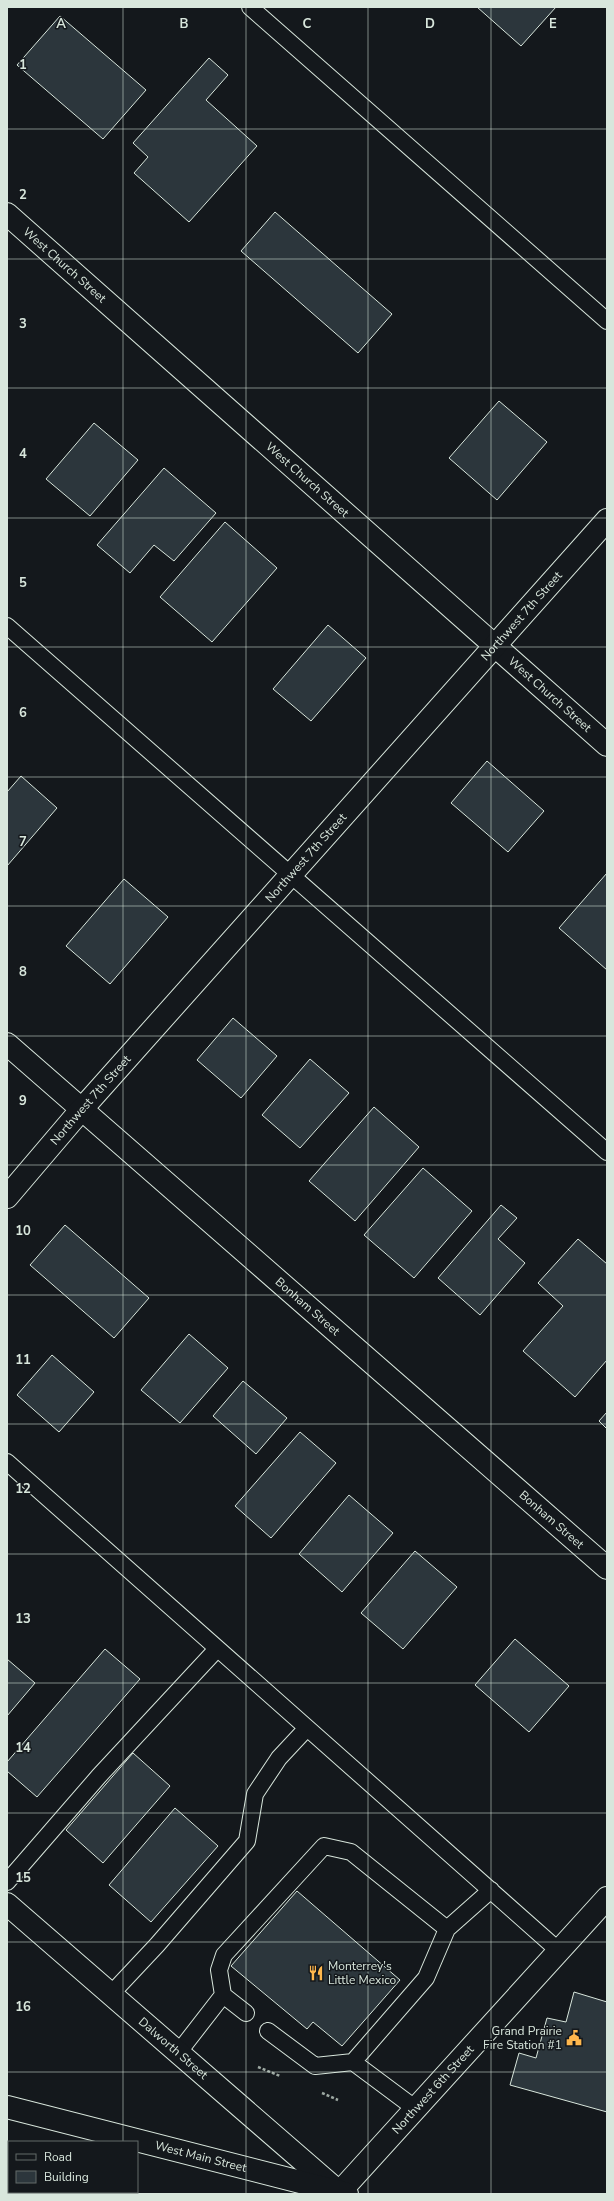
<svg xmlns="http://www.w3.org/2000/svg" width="614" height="2201" viewBox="0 0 614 2201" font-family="'Nunito Sans',sans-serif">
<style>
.building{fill:#2c363c;stroke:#d8e6dc}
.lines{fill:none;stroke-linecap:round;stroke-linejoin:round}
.lane-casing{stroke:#d8e6dc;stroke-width:18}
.street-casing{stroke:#d8e6dc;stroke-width:24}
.secondary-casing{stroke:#d8e6dc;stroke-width:24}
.primary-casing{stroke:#d8e6dc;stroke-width:24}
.path{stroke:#9da8a2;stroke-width:2.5;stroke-dasharray:3 2;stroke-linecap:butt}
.lane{stroke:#14181c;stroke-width:16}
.street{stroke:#14181c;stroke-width:22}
.secondary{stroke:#14181c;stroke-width:22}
.primary{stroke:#14181c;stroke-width:22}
.grid{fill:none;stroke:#d8e6dc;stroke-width:1;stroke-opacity:0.55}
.labels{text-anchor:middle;stroke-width:3;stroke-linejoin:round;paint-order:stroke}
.street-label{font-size:12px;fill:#d8e6dc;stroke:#14181c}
.poi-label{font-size:12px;fill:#d8e6dc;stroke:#14181c;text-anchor:start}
.grid-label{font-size:13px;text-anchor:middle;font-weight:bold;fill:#d8e6dc;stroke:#14181c;stroke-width:3;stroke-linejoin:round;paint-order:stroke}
</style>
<rect width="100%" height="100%" fill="#14181c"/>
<!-- building -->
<path class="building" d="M477,7H556L521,46Z
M60,16L146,90L103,139L17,65Z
M209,58L228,75L206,100L257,146L189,222L134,173L148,157L133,143Z
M275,212L392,314L358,353L241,251Z
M499,401L547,442L497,500L449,458Z
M94,423L138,460L90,516L46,479Z
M164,468L216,513L174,561L154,545L130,573L97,545Z
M225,522L277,568L212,642L160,597Z
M328,625L366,658L311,721L273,689Z
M487,761L544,811L508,852L451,803Z
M21,776L57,808L7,866V792Z
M607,873V970L559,928Z
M124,879L168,917L110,984L66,946Z
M233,1018L277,1056L241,1098L197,1060Z
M310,1059L349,1093L300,1148L262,1115Z
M374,1107L419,1147L355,1221L309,1181Z
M423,1168L472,1211L414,1278L364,1235Z
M501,1205L517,1218L498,1239L525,1263L480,1315L438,1278Z
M65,1225L149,1298L114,1338L30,1265Z
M578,1239L607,1264V1360L575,1397L523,1351L563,1306L538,1283Z
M189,1334L228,1368L180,1423L141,1390Z
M52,1355L94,1392L59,1432L17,1395Z
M243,1381L287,1418L256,1454L213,1416Z
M607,1412V1429L599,1421Z
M300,1432L336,1463L271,1538L235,1506Z
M349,1495L393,1533L342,1592L299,1554Z
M415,1551L457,1587L403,1649L361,1613Z
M515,1639L569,1686L529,1732L475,1685Z
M105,1649L140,1679L37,1797L7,1771V1762Z
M7,1659L35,1683L7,1716Z
M133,1753L170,1786L103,1863L66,1830Z
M175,1808L218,1846L151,1922L109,1885Z
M297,1891L400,1980L342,2046L313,2022L307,2029L231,1966Z
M574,1992L607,2002V2112L510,2085L519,2053L536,2058L547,2018L566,2022Z"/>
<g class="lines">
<defs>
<path id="lane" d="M250,7L607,321
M7,626L607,1152
M7,1462L559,1951
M7,1882L99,1776L217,1649
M111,1994L157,1945L247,1841L255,1794L279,1758L307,1728
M223,1995L246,2013
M268,2031L315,2066L353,2062L416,2109
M178,2053L223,1995L219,1970L224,1955L324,1846L351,1852L447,1929L491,1890
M353,2062L426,1978L447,1929"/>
<g id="street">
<path id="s1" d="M7,214L607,745"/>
<path id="s2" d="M7,1044L607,1568"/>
<path id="s3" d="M338,2194L607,1898"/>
</g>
<g id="secondary">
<path id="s4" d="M7,1197L81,1110L607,520"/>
<path id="s5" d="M7,1904L339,2192"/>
</g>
<g id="primary">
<path id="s6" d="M7,2107L347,2194"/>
</g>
</defs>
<!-- lane casing -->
<use href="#lane" class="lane-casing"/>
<!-- street casing -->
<use href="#street" class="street-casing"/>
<!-- secondary casing -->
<use href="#secondary" class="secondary-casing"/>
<!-- primary casing -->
<use href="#primary" class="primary-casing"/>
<!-- path -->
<path class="path" d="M258,2067L280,2076
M322,2093L338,2100"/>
<!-- lane -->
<use href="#lane" class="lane"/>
<!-- street -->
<use href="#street" class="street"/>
<!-- secondary -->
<use href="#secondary" class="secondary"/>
<!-- primary -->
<use href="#primary" class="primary"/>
</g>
<!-- grid -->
<path class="grid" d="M123,7V2142M246,7V2194M368,7V2194M491,7V2194M7,129H607M7,259H607M7,388H607M7,518H607M7,647H607M7,777H607M7,906H607M7,1036H607M7,1165H607M7,1295H607M7,1424H607M7,1554H607M7,1683H607M7,1813H607M7,1942H607M7,2072H607M123,2192V2194"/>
<!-- icons -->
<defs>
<symbol id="restaurant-bare" viewBox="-9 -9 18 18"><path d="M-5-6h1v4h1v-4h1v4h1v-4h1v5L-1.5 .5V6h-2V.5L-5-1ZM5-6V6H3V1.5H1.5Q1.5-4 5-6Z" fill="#ffb74d" stroke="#14181c" stroke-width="2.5" paint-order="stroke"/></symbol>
<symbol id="civic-bare" viewBox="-9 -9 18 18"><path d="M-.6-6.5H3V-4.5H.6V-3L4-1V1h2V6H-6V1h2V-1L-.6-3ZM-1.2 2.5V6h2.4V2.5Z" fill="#ffb74d" stroke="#14181c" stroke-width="2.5" paint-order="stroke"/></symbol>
</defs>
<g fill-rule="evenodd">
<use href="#restaurant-bare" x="305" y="1962" width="22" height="22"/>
<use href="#civic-bare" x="563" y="2027" width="22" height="22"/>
</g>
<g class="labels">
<!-- street labels -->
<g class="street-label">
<text dy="4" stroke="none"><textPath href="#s1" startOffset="77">West Church Street</textPath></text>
<text dy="4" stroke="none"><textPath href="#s1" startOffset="401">West Church Street</textPath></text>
<text dy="4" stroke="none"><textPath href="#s4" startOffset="776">Northwest 7th Street</textPath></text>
<text dy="4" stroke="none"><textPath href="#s1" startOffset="725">West Church Street</textPath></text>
<text dy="4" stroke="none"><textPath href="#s4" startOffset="452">Northwest 7th Street</textPath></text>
<text dy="4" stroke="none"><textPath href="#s4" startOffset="128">Northwest 7th Street</textPath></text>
<text dy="4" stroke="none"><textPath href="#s2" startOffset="399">Bonham Street</textPath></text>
<text dy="4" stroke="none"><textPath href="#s2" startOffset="723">Bonham Street</textPath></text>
<text dy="4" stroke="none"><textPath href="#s5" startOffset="220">Dalworth Street</textPath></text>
<text dy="4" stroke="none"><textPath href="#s3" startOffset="141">Northwest 6th Street</textPath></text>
<text dy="4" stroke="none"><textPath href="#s6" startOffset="200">West Main Street</textPath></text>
</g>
<!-- poi labels -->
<g class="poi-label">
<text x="328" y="1970">Monterrey's<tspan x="328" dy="14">Little Mexico</tspan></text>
<text x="562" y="2035" text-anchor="end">Grand Prairie<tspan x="562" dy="14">Fire Station #1</tspan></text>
</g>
</g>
<g class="grid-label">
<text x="61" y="28">A</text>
<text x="184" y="28">B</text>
<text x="307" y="28">C</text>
<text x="430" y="28">D</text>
<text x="553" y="28">E</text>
<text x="23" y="69">1</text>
<text x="23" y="199">2</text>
<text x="23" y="328">3</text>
<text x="23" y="458">4</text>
<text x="23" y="587">5</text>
<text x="23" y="717">6</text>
<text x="23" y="846">7</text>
<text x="23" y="976">8</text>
<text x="23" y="1105">9</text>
<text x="23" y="1235">10</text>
<text x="23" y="1364">11</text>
<text x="23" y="1493">12</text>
<text x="23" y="1623">13</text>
<text x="23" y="1752">14</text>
<text x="23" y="1882">15</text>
<text x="23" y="2011">16</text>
</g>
<!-- border -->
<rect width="614" height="2201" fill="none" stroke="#d8e6dc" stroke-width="16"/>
<!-- legend -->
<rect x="8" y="2141" width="130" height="52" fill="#14181c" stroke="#626a69"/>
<rect x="16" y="2154" width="20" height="6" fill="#14181c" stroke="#626a69"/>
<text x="44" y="2161" font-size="12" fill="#d8e6dc">Road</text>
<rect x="16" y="2171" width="20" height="12" fill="#2c363c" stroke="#626a69"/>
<text x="44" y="2181" font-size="12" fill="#d8e6dc">Building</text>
</svg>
